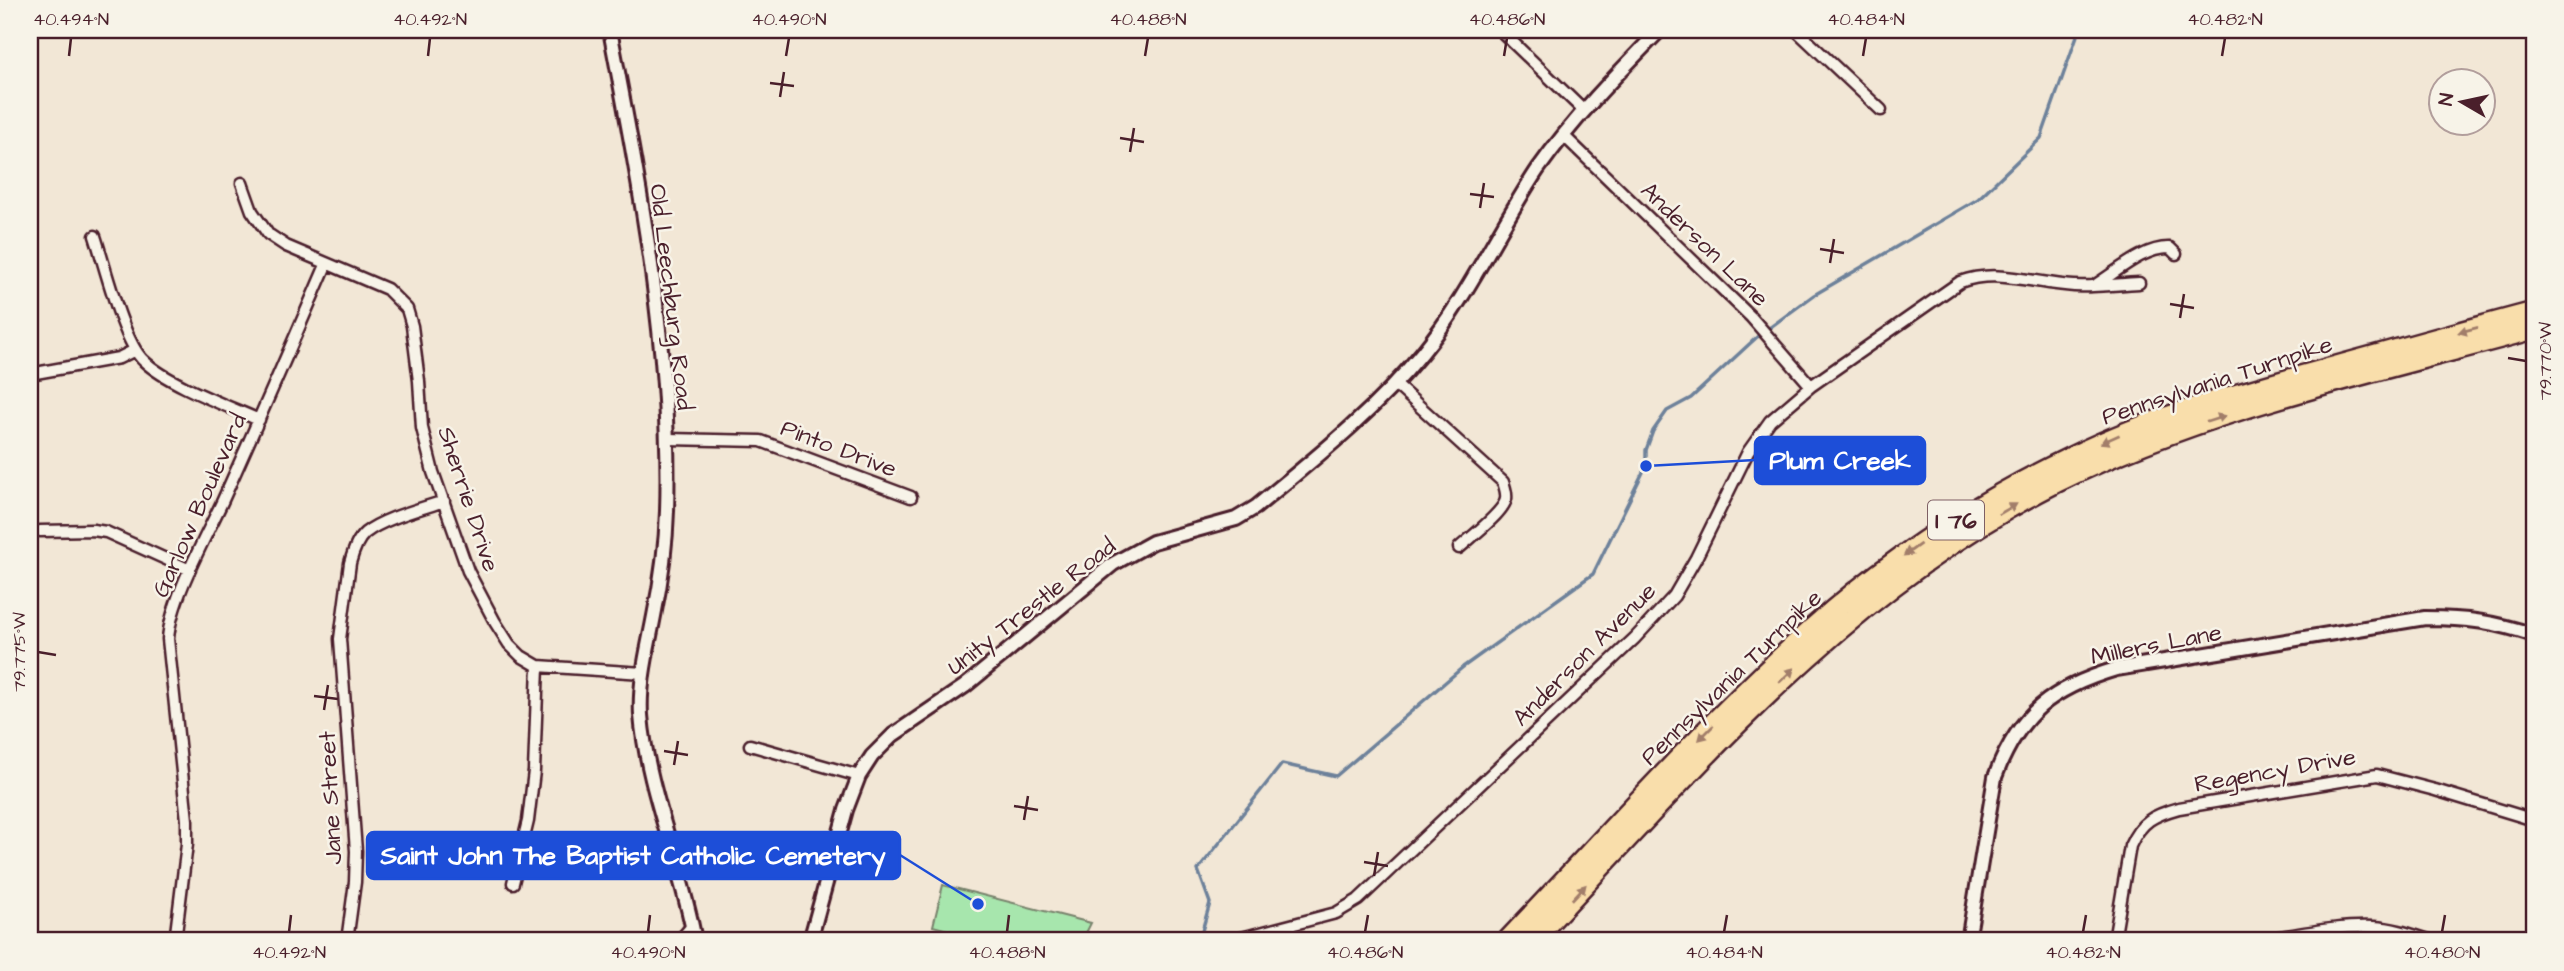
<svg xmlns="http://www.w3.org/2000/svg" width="2564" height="971" viewBox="0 0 2564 971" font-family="'Architects Daughter',sans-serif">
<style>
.green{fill:#a7e6ad;stroke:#78826c;stroke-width:2}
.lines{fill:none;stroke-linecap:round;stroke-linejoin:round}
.stream{stroke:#6d819a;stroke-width:3.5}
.minor-casing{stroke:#4a1f2b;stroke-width:15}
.tertiary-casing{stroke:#4a1f2b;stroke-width:18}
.motorway-casing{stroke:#4a1f2b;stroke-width:24}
.minor{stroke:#f7f3e8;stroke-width:10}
.tertiary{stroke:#f7f3e8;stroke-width:12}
.motorway{stroke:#f9deab;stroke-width:19}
.oneway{fill:#a27e6b}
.ticks{fill:none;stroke:#4a1f2b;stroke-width:2.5}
.labels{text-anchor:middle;stroke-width:5;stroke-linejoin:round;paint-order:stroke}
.shield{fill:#f7f3e8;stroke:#7e5f64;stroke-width:2}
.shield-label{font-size:23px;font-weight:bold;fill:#4a1f2b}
.street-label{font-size:24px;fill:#4a1f2b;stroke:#f7f3e8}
.leader{fill:none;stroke:#1d4ed8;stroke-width:2.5}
.callout-dot{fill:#1d4ed8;stroke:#f7f3e8;stroke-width:2.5}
.callout{fill:#1d4ed8;stroke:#1d4ed8;stroke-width:2.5}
.callout-label{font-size:26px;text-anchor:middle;font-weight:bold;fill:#fff}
.neatline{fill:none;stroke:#4a1f2b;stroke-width:2.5}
.ticks-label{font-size:18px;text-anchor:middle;fill:#4a1f2b}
</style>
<rect width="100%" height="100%" fill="#f2e7d6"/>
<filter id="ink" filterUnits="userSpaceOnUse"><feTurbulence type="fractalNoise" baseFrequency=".0143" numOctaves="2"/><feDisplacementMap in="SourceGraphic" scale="14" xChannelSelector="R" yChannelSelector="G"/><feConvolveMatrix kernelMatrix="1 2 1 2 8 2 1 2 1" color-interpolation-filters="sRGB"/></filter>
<g filter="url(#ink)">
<!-- green -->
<path class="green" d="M943,885L1091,923L1082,941H989L933,926Z"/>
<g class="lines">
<!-- stream -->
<path class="stream" d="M1199,941L1210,903L1198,870L1282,764L1336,776L1463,667L1593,574L1646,466V450L1653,431L1667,411L1691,398L1757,337L1814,295L1978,199L2041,138L2079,30"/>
<defs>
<path id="minor" d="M1500,30L1583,110
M1796,30L1881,110
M1564,136L1751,317L1811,386
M242,183L252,211L268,234L286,246L387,289L407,309L412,326L419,381L422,428L433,472L468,571L495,622L509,644L521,656L538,666L643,673
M95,236C105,266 123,342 144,361C168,384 228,406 259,420
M2097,284C2118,271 2144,247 2170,248L2176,254
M30,374L119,358L135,350
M1395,384L1503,482C1505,488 1507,493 1506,499C1504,512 1470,538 1459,548
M668,439L761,441L911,497
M40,531L93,530L106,532L190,570
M750,745L859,776
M513,883L528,821L534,771L538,666
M175,941L187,844V820L168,639C171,598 205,539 223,500C258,422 292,344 326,265
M347,941L355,882L356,851L340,639L350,563C353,552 357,540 365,533C384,518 421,509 444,501
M679,941L692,926
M1230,941L1336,913L1358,900L1635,638L1674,596L1696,558L1748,452L1770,421L1811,386L1960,282C1997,268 2035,284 2074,286C2095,287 2118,284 2139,283
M2114,941L2130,846C2141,821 2154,815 2179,808L2377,775L2435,790L2534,820
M2255,941C2291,936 2338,925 2374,927C2394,928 2413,935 2432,941"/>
<path id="tertiary" d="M610,30C640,188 672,350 667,511C666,547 661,582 654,616C648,648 639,682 641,715C647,790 682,867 695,941
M810,941L846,810L859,776L872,756L893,735L965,686L1113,564L1153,542L1236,519L1256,507C1314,459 1374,412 1422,353C1468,297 1498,229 1538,169C1574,118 1617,74 1660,30
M1968,941L1995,777C2019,713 2052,688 2116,669L2425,618C2468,618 2494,622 2534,635"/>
<path id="motorway" d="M1507,941C1601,842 1692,739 1792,647C1874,569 1971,505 2073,456C2151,418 2235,394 2319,371C2391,351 2462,331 2534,312
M1532,941C1693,770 1843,590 2057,482C2204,409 2376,372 2534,329"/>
</defs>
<!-- minor casing -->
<use href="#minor" class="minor-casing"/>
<!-- tertiary casing -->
<use href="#tertiary" class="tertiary-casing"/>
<!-- motorway casing -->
<use href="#motorway" class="motorway-casing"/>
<!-- minor -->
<use href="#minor" class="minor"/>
<!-- tertiary -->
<use href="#tertiary" class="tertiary"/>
<!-- motorway -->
<use href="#motorway" class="motorway"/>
</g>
<!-- one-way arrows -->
<defs><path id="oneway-solid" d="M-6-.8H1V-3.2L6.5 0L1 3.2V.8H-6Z" transform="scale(1.75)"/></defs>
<g class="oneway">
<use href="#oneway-solid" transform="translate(2468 330) rotate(165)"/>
<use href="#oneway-solid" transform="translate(2216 419) rotate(-18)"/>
<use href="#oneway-solid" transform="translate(2110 439) rotate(156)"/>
<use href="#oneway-solid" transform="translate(2008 509) rotate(-30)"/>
<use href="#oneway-solid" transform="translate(1912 550) rotate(145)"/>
<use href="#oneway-solid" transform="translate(1787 675) rotate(-44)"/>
<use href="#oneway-solid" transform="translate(1706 733) rotate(135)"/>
<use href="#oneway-solid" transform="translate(1579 892) rotate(-47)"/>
</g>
</g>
<!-- ticks -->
<path class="ticks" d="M69,56L71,38M428,56L430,38M786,56L789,38M1145,56L1148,38M1504,56L1507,38M1863,56L1866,38M2222,56L2225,38M770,83L794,86M780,97L784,72M1120,138L1144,142M1130,152L1134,128M1470,194L1494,197M1480,208L1484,183M1820,249L1844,253M1830,263L1834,239M2170,304L2194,308M2180,318L2184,294M2508,358L2526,361M38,652L56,655M314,696L338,699M324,710L328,685M664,751L688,755M674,765L678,741M1014,806L1038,810M1024,820L1028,796M1364,862L1388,866M1374,876L1378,852M289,932L291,915M648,932L650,915M1007,932L1009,915M1365,932L1368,915M1724,932L1727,915M2083,932L2086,915M2442,932L2445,915"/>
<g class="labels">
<!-- shield labels -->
<rect class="shield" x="1928" y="500.5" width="56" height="39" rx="5"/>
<g class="shield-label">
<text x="1956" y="528">I 76</text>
</g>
<!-- street labels -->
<g class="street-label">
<text transform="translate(1705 244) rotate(44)" y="8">Anderson Lane</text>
<text transform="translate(672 297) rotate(83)" y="8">Old Leechburg Road</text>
<text transform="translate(2217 380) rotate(-18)" y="8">Pennsylvania Turnpike</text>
<text transform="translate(839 448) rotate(21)" y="8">Pinto Drive</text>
<text transform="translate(469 499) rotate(72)" y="8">Sherrie Drive</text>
<text transform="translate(199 505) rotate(-66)" y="8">Garlow Boulevard</text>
<text transform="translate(1031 606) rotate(-38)" y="8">Unity Trestle Road</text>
<text transform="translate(2156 644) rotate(-11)" y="8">Millers Lane</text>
<text transform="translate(1584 654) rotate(-45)" y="8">Anderson Avenue</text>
<text transform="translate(1731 677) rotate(-44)" y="8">Pennsylvania Turnpike</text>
<text transform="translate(2275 770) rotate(-10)" y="8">Regency Drive</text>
<text transform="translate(330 798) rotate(-93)" y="8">Jane Street</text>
</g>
</g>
<!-- callouts -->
<path class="leader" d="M1646 466L1755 460M978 904L900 855"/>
<g class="callout-dot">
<circle cx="1646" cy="466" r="7"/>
<circle cx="978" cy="904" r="7"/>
</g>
<g class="callout">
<rect x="1755" y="437" width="170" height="47" rx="7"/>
<rect x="367" y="832" width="533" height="47" rx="7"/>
</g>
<g class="callout-label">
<text x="1840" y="469">Plum Creek</text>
<text x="633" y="864">Saint John The Baptist Catholic Cemetery</text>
</g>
<!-- margin -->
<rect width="2564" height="971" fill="none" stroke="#f7f3e8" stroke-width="77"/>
<!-- north arrow -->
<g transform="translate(2462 102) rotate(279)"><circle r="33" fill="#f7f3e8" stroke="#b29e9c" stroke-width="2"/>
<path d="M0-5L12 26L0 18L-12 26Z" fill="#4a1f2b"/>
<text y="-10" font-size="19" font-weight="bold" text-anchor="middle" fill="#4a1f2b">N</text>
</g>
<rect x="38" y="38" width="2488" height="894" class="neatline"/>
<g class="ticks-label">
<text x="71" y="25">40.494°N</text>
<text x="430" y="25">40.492°N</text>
<text x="789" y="25">40.490°N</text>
<text x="1148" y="25">40.488°N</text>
<text x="1507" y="25">40.486°N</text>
<text x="1866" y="25">40.484°N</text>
<text x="2225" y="25">40.482°N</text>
<text transform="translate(2545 361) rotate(-90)" y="6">79.770°W</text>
<text transform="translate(19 652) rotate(-90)" y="6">79.775°W</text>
<text x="289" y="958">40.492°N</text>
<text x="648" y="958">40.490°N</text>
<text x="1007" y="958">40.488°N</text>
<text x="1365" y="958">40.486°N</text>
<text x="1724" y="958">40.484°N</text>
<text x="2083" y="958">40.482°N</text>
<text x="2442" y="958">40.480°N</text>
</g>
</svg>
